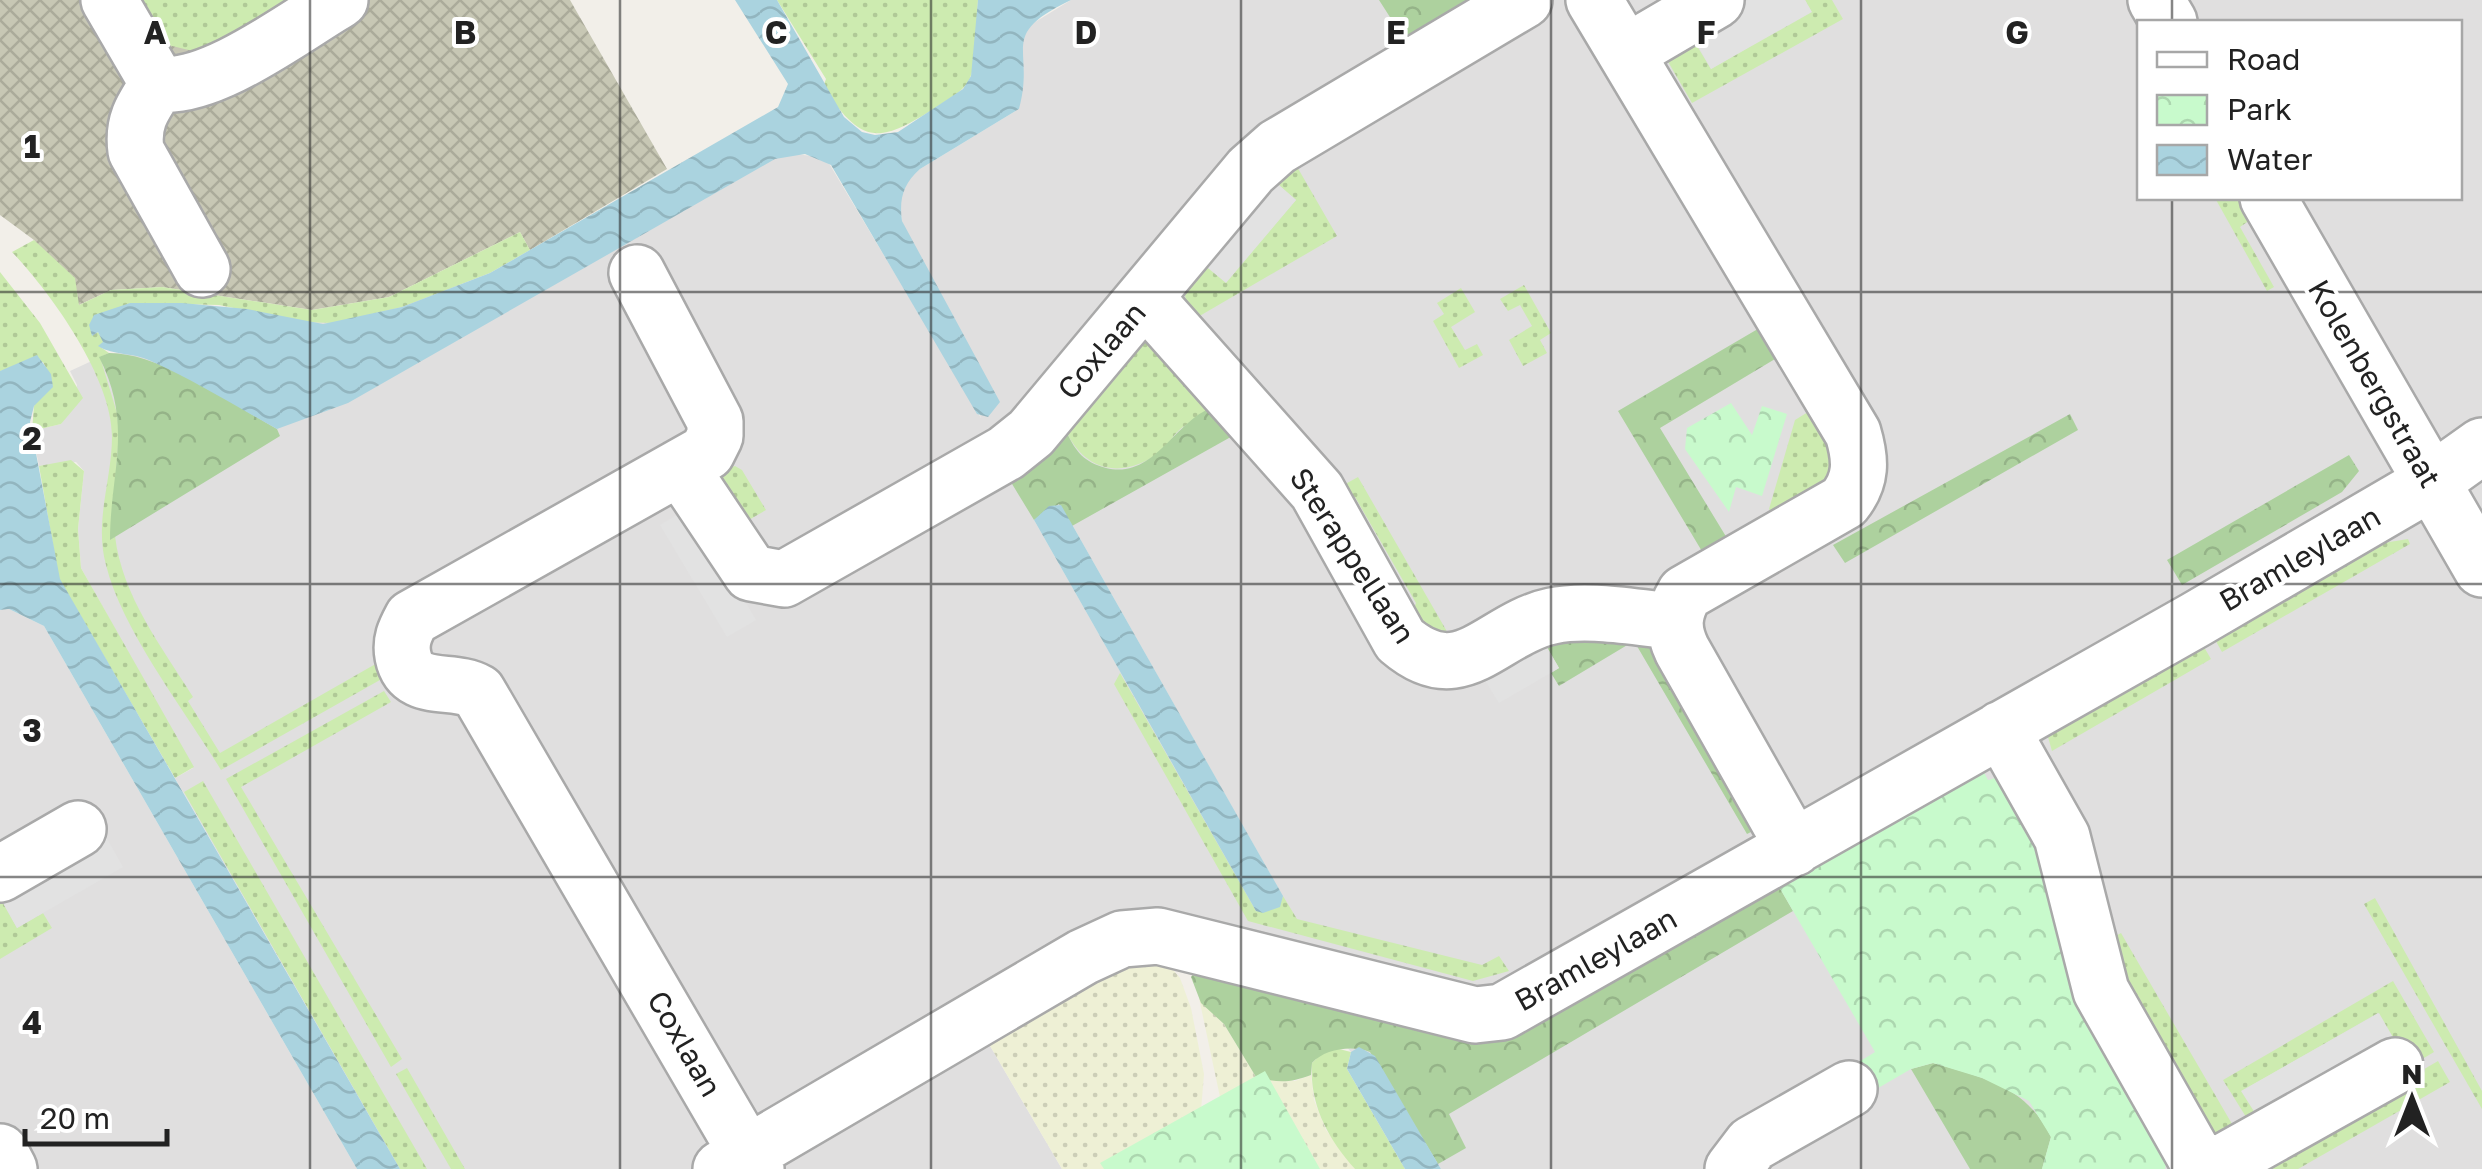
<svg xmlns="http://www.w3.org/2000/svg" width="2482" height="1169" viewBox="0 0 2482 1169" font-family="'Golos Text',sans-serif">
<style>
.residential{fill:#e0dfdf;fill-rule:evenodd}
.construction{fill:url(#construction-cross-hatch)}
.farmland{fill:url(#farmland-dots)}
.grass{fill:url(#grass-dots)}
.forest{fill:url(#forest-crowns)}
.park{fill:url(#park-crowns)}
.parking{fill:#e2e2e2}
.water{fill:url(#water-waves)}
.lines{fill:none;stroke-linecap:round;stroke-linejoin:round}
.minor-casing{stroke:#a9a9a9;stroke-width:60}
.minor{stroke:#fff;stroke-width:55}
.grid{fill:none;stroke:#222;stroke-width:2.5;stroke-opacity:0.55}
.labels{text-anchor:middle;stroke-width:8;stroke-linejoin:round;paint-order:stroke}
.street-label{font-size:30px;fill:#222;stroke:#fff}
.grid-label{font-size:32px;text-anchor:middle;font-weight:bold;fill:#222;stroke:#fff;stroke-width:8;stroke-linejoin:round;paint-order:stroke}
</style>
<defs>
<pattern id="construction-cross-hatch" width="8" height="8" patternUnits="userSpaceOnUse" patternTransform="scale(2.5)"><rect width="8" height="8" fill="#c7c7b4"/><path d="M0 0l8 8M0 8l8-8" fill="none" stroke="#abab9a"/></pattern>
<pattern id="farmland-dots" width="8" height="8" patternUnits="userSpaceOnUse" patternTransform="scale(2.5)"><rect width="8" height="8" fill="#eef0d5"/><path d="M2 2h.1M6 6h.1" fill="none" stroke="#ccceb7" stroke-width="1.8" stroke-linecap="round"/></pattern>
<pattern id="grass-dots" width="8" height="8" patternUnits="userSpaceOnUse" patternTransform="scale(2.5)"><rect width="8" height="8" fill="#cdebb0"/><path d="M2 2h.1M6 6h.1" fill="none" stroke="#b0c997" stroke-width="1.8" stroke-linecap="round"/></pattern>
<pattern id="forest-crowns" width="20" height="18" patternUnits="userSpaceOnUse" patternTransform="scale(2.5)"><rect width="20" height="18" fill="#add19e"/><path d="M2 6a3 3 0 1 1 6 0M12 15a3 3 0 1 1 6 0" fill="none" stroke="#95b388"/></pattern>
<pattern id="park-crowns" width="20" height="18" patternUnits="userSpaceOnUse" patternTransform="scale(2.5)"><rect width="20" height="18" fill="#c8facc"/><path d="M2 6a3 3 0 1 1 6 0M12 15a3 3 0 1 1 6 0" fill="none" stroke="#acd6af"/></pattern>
<pattern id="water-waves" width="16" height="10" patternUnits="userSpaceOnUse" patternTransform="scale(2.5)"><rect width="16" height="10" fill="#aad3df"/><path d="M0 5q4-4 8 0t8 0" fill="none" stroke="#92b5bf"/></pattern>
</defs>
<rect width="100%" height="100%" fill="#f2efe9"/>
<!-- residential -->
<path class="residential" d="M1071,0H2482V1169H1441L1375,1056L1351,1052L1304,996L1154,958L986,1039L1062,1169H400L175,778L193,768L81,568L78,529L84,471L76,462L39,466L32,431L61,424L73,405L77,385L70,371L109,353H129L599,256L775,158L795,154L820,157L830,165L981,418L902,221L900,200L909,178L920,169L1019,109L1022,40L1027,27ZM2140,22H2460V198H2140ZM1061,505L1282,895L1256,910L1034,520Z
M9,609L44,626L357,1169H0V610Z"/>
<!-- construction -->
<path class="construction" d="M0,0H570L667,169L530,250L520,232L389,297L312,310L162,287L111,290L79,305L34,240L0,215Z"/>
<!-- farmland -->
<path class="farmland" d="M1136,958L1169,965L1180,978L1191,1008L1204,1074L1200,1123L1205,1169H1062L986,1039Z
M1199,998L1224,1024L1256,1077L1295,1081L1311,1075L1314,1100L1326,1130L1355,1169H1244L1220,1097Z"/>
<!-- grass -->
<path class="grass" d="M132,0H299L201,53L164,44Z
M777,0H978C976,23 979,56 970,78C964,92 947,100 935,108C877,145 862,144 823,87L826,79Z
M1805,0H1832L1843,19L1692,103L1667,60L1691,36L1711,69L1811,11Z
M1292,158L1337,236L1191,321L1183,287L1199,260L1226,282L1296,200L1270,177Z
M2215,198H2242L2253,218L2240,227L2274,287L2267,291Z
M520,232L530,250L490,273L402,307L333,323L302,322L219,305L130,303L93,335L98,332L104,342L99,346L109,353L100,357L117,413L119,433L111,539L115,536C122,596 162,647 193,697L188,701L220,753L379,662L387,676L221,770C185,711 122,630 106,565C94,521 112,480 112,436C112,378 51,293 12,252L34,240L75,278L79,305L111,290L162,287L312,310L389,297Z
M0,272L40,323L83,398L61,424L32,431L34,406L49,374L43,362L0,371Z
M1524,285L1551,333L1540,340L1547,353L1523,366L1509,340L1532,326L1520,305L1508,311L1500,299Z
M1461,288L1475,312L1451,327L1465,350L1477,344L1483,355L1459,368L1433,321L1444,314L1437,303Z
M1145,336L1226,407C1212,413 1196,419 1183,427C1174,433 1170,443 1162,450C1127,479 1087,474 1067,433Z
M1816,407L1844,465L1778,522L1769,509L1795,420Z
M71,460L84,471L78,529L81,568L194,767L175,778L59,579L39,466Z
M735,466L742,470L766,510L740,525L712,475Z
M1358,477L1453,642L1407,628L1416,603L1355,497L1331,492Z
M2408,539L2410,544L2222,652L2213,636L2371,545Z
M2201,642L2211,659L2052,751L2046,730Z
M1120,673L1256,911L1279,907L1283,896L1297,919L1482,965L1499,956L1509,971L1473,981L1248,921L1114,684Z
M384,691L391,702L241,787L402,1059L391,1067L226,779Z
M203,781L427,1169H400L184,792Z
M0,898L17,928L43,913L52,928L0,959Z
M2375,898L2482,1091V1109L2364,904Z
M2121,933L2239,1136L2217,1148L2105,942Z
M2393,981L2434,1052L2409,1067L2378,1013L2242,1091L2265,1127L2256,1133L2223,1080Z
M1339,1049L1351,1052L1347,1069L1405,1169H1355C1328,1139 1309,1104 1312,1063L1323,1052Z
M2438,1061L2450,1082L2298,1169H2253Z
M407,1068L465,1169H451L396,1074Z"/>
<!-- forest -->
<path class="forest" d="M1379,0H1470L1404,39Z
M1768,323L1785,353L1660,428L1733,548L1709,563L1618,411Z
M109,353C162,353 230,403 277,429L280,436L110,540C110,473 134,425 99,357Z
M1216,406L1245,429L1072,526L1059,504L1034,520L1006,474L1067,433C1076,452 1084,462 1106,468C1156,480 1174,419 1216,406Z
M2070,414L2078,430L1845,563L1833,545Z
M2349,455L2359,471L2342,492L2182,585L2167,560Z
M1565,631C1595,632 1633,632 1659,648L1762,820L1750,828L1751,832L1747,834L1634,641L1559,686L1551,673L1559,668L1541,637Z
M1778,885L1793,911L1449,1114L1466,1148L1438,1164L1370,1052C1354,1045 1325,1048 1312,1063L1311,1075C1290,1083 1278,1083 1256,1077L1224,1024L1201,1003L1191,977L1198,968L1431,1031Z
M1933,1063C1985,1078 2026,1086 2051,1137L2042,1169H1970L1911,1069Z"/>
<!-- park -->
<path class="park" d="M1731,403L1752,435L1762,406L1787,414L1762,496L1736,487L1729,512L1685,449L1687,428Z
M1981,767L1988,780L2009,774L2167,1161L2165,1169H2042L2051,1137L2029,1101L1982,1078L1933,1063L1911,1069L1873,1091L1857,1063L1875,1052L1778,885Z
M1265,1071L1320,1169H1104L1100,1163Z"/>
<!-- parking -->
<path class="parking" d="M1748,0H1805L1812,12L1711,69L1691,33Z
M1268,176L1296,200L1226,283L1197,259Z
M690,507L756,620L727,637L660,525Z
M1541,637L1559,668L1499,703L1480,672Z
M106,837L123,867L17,928L0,897Z
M2379,1013L2398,1046L2262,1124L2241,1091Z"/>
<!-- water -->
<path class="water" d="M735,0H777L844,117L862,132L875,135L898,132L963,89L971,76L978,0H1071C996,36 1036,47 1019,109L920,169C903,184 899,199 902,221L1000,402L988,417L977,414L831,165L805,154L775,159L348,403L277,429C235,406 194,380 151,361C133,352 114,356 98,346L103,342L98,332L92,336L89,325L94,315L130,303H182L247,309L323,324L402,307L490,273L778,107L788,84Z
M37,355L51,374L53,387L34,406L30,422L60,579L400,1169H357L44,626L9,609L0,610V371Z
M1061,505L1283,896L1280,907L1263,913L1256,911L1034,520L1049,506Z
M1359,1047L1375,1056L1441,1169H1405L1347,1069L1351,1052Z"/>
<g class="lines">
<defs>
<path id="minor" d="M109,0L158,84C211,91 294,27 340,0
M1594,0L1853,433C1861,460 1862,480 1844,502L1685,593C1673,613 1672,629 1682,650L1794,848
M2156,0L2169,22
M1629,51L1716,0
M158,84C142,108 132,122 136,151L202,269
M2268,198L2482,569
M637,273L715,421V436L707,452L412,618C405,631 400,641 403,656C411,695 452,677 478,692L756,1169
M1147,300L1317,491L1400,640C1462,693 1491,629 1552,616C1589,608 1636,618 1675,621
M680,467L751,573L784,579L1006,453L1031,433L1251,170L1277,147L1524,0
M2001,729L2062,837L2101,991L2202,1169
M0,874L78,829
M0,1152L9,1169
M721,1169L1083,957L1122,939L1158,936L1475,1015L1502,1012L2195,620L2430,483L2482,446
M1733,1169L1752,1144L1849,1089
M2211,1169L2395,1066"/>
</defs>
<!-- minor casing -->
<use href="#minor" class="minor-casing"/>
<!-- minor -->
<use href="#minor" class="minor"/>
</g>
<!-- grid -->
<path class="grid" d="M310,0V1169M620,0V1169M931,0V1169M1241,0V1169M1551,0V1169M1861,0V1169M2172,0V22M2172,198V1169M0,292H2482M0,584H2482M0,877H2482"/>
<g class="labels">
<!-- street labels -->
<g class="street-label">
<text transform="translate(1102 351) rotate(-49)" y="10">Coxlaan</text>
<text transform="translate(2374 384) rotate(60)" y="10">Kolenbergstraat</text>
<text transform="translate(1352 556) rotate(57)" y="10">Sterappellaan</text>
<text transform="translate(2300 559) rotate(-30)" y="10">Bramleylaan</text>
<text transform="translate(1596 960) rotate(-29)" y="10">Bramleylaan</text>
<text transform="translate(684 1044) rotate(60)" y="10">Coxlaan</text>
</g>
</g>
<g class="grid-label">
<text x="155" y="44">A</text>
<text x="465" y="44">B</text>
<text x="776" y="44">C</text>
<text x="1086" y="44">D</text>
<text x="1396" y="44">E</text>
<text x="1706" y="44">F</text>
<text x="2017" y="44">G</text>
<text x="32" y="158">1</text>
<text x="32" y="450">2</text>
<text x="32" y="742">3</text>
<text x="32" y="1034">4</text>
</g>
<!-- legend -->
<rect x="2137" y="20" width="325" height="180" fill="#ffffff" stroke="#a7a7a7" stroke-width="2.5"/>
<rect x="2157" y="52" width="50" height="15" fill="#ffffff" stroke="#a7a7a7" stroke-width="2.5"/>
<text x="2227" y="70" font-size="30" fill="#222222">Road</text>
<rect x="2157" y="95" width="50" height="30" fill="url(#park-crowns)" stroke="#a7a7a7" stroke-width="2.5"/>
<text x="2227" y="120" font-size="30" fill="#222222">Park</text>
<rect x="2157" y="145" width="50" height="30" fill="url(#water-waves)" stroke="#a7a7a7" stroke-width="2.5"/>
<text x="2227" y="170" font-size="30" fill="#222222">Water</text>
<!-- north arrow -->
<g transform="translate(2412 1099)" stroke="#ffffff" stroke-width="8" paint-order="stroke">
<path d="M0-8L18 38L0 25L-18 38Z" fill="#222222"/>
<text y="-15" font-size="28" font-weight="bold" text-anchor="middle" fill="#222222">N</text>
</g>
<!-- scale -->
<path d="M25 1129v15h142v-15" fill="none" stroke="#222222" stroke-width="5"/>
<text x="40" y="1129" font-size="30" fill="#222222" stroke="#ffffff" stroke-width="8" paint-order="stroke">20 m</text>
</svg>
